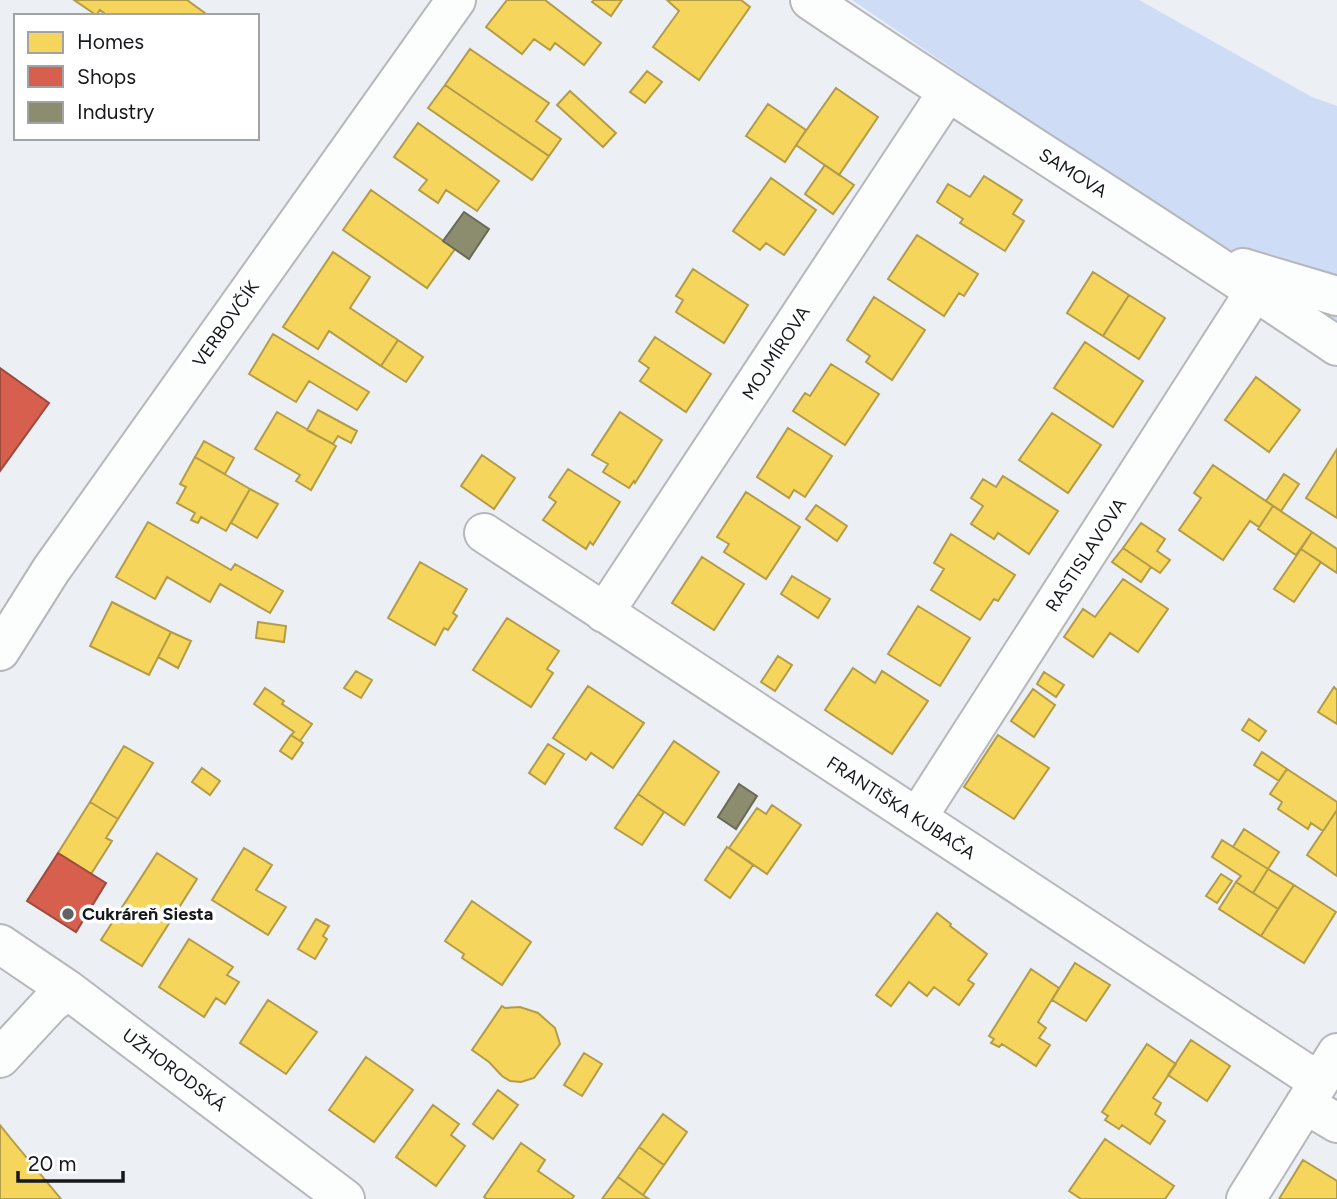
<svg xmlns="http://www.w3.org/2000/svg" width="1337" height="1199" viewBox="0 0 1337 1199" font-family="Figtree,sans-serif">
<style>
.green{fill:#cedcf6}
.homes{fill:#f6d55c;stroke:#b39c48;stroke-width:2}
.shops{fill:#d6604d;stroke:#9c4a3e;stroke-width:2}
.industry{fill:#8c8c6e;stroke:#696955;stroke-width:2}
.lines{fill:none;stroke-linecap:round;stroke-linejoin:round}
.minor-casing{stroke:#b5b7bb;stroke-width:42}
.minor{stroke:#fcfdfd;stroke-width:38}
.poi-dot{fill:#616367;stroke:#fff;stroke-width:2.5}
.labels{text-anchor:middle;stroke-width:7;stroke-linejoin:round;paint-order:stroke}
.street-label{font-size:18px;fill:#16181b;stroke:#fff}
.poi-label{font-size:18px;font-weight:bold;fill:#16181b;stroke:#fff;text-anchor:start}
</style>
<rect width="100%" height="100%" fill="#eceff4"/>
<!-- green -->
<path class="green" d="M852,0H1139L1312,97L1337,106V325L1152,205Z"/>
<!-- homes -->
<path class="homes" d="M74,0H187L209,16H108L100,10L96,15Z
M507,0H545L601,43L584,65L555,43L550,50L534,39L522,54L486,27Z
M594,0H622L611,16L592,2Z
M667,0H741L750,7L699,80L653,47L679,11Z
M470,49L549,103L536,121L561,139L549,156L445,85Z
M647,71L662,82L645,103L630,92Z
M445,85L549,156L532,180L428,108Z
M836,88L878,117L839,175L796,145Z
M570,91L616,133L603,147L557,105Z
M768,104L806,130L785,162L746,136Z
M418,123L499,181L477,211L446,190L438,203L419,190L427,180L394,157Z
M825,165L854,185L833,214L805,194Z
M984,176L1022,200L1013,214L1024,221L1005,251L960,223L963,219L937,202L948,184L970,197Z
M771,178L816,210L784,255L766,243L760,250L733,231Z
M371,190L455,249L427,288L343,230Z
M917,235L978,274L964,296L959,293L944,316L888,279Z
M333,252L370,277L350,308L398,340L381,366L329,331L318,349L283,327Z
M693,269L748,305L724,343L676,312L683,300L676,296Z
M1093,272L1129,295L1103,336L1067,313Z
M1129,295L1165,318L1139,359L1103,336Z
M874,297L925,330L892,380L866,362L870,356L847,340Z
M273,334L369,392L357,410L309,381L296,402L249,374Z
M655,337L711,374L686,412L640,381L649,368L639,361Z
M398,340L423,357L406,382L381,366Z
M1085,342L1143,381L1113,427L1054,388Z
M831,364L879,394L845,445L793,411L805,393L810,396Z
M1256,377L1300,410L1269,452L1225,420Z
M318,410L357,431L351,443L338,436L333,444L307,430Z
M277,412L336,446L311,490L296,481L300,475L255,449Z
M620,412L662,440L635,483L634,481L629,488L603,472L608,464L592,455Z
M1052,413L1101,445L1068,493L1019,460Z
M788,428L832,456L805,497L794,490L789,498L757,477Z
M204,441L234,458L225,474L195,457Z
M1337,449V518L1306,498Z
M482,455L515,478L494,509L461,486Z
M195,457L250,489L226,531L201,517L198,523L191,520L195,513L177,503L186,487L180,484Z
M1213,465L1273,506L1259,527L1250,521L1223,560L1179,530L1201,498L1194,493Z
M568,469L620,502L593,545L590,542L586,549L543,520L556,502L549,497Z
M1284,474L1299,484L1281,511L1266,501Z
M1003,476L1058,511L1029,554L998,533L994,539L971,524L983,506L971,498L983,479L996,487Z
M250,489L278,504L257,538L231,523Z
M746,492L800,527L766,579L724,552L729,544L717,537Z
M816,505L847,526L837,541L806,519Z
M1273,506L1312,532L1296,555L1258,529Z
M148,522L231,570L235,564L283,591L270,613L220,584L210,602L167,577L155,599L116,577Z
M1141,523L1165,539L1157,551L1170,560L1160,573L1123,548Z
M1312,532L1337,549V573L1301,549Z
M951,534L1015,575L998,601L994,599L980,620L931,590L944,569L934,563Z
M1123,548L1151,567L1141,582L1112,562Z
M1301,549L1321,562L1294,602L1274,589Z
M702,557L744,584L714,630L672,603Z
M420,562L467,589L453,613L457,616L448,630L444,628L435,645L388,618Z
M792,576L830,599L818,618L781,594Z
M1123,579L1168,609L1138,652L1110,633L1093,657L1064,637L1083,609L1095,617Z
M112,602L171,632L149,675L90,646Z
M918,606L970,638L940,686L888,654Z
M507,618L559,651L547,669L553,673L531,707L473,670Z
M258,622L286,626L284,642L256,638Z
M171,632L191,641L178,668L158,657Z
M778,656L792,665L775,691L761,682Z
M853,668L875,683L882,671L928,701L892,754L825,710Z
M356,671L372,680L361,698L344,688Z
M1044,672L1064,685L1056,697L1037,684Z
M588,686L644,723L613,768L591,753L586,760L553,738Z
M1334,687L1337,690V724L1318,712Z
M265,688L284,701L282,704L312,724L300,741L291,735L294,732L254,704Z
M1033,689L1055,705L1034,737L1011,721Z
M1249,719L1266,731L1259,741L1242,730Z
M291,735L303,743L292,759L280,751Z
M998,735L1049,768L1014,819L964,787Z
M674,741L719,772L684,825L638,794Z
M548,744L564,754L545,784L529,773Z
M124,746L153,763L118,819L90,802Z
M1262,752L1287,769L1279,781L1254,765Z
M202,768L220,781L210,795L192,782Z
M1287,769L1337,802V810L1323,831L1311,823L1308,829L1278,809L1282,802L1270,794Z
M638,794L664,812L642,845L615,828Z
M90,802L118,819L106,838L112,841L91,874L58,853Z
M772,805L801,825L767,874L729,848L757,808L766,814Z
M1337,810V876L1307,855Z
M1244,829L1279,852L1268,869L1233,847Z
M1222,840L1268,869L1253,893L1236,882L1241,876L1212,857Z
M727,847L753,865L730,898L705,880Z
M244,848L272,865L256,890L286,907L268,935L212,900Z
M157,853L197,879L142,966L101,940Z
M1268,869L1294,885L1278,909L1253,893Z
M1221,874L1232,881L1217,903L1206,896Z
M1236,882L1278,909L1261,936L1219,909Z
M1294,885L1336,912L1304,963L1261,936Z
M472,901L531,942L502,985L462,958L464,954L445,941Z
M937,913L951,924L950,926L987,954L968,980L974,984L959,1005L934,987L927,996L909,982L891,1006L876,995Z
M316,919L329,926L323,936L327,939L315,959L298,949Z
M189,939L233,967L227,975L239,982L225,1004L216,998L204,1017L159,987Z
M1075,963L1110,985L1086,1021L1052,1000Z
M1031,969L1059,988L1038,1022L1046,1028L1039,1038L1050,1045L1036,1066L1002,1044L999,1047L991,1043L994,1039L989,1036Z
M268,1000L317,1032L286,1074L240,1043Z
M502,1006L505,1008L520,1007L538,1013L555,1028L560,1044L534,1078L521,1082L510,1081L502,1076L489,1062L472,1050Z
M1191,1040L1230,1066L1207,1101L1168,1075Z
M1147,1044L1176,1064L1153,1098L1161,1103L1155,1114L1165,1121L1150,1144L1122,1125L1119,1129L1105,1120L1108,1116L1102,1112Z
M584,1053L602,1064L582,1096L564,1085Z
M366,1057L413,1090L374,1142L329,1110Z
M498,1090L518,1105L493,1139L473,1124Z
M433,1105L459,1124L451,1135L465,1146L436,1186L396,1157Z
M663,1114L687,1132L664,1165L639,1147Z
M0,1125L12,1140L61,1199H0Z
M1105,1139L1174,1186L1165,1199H1081L1069,1191Z
M521,1143L545,1160L538,1171L574,1196L572,1199H487L484,1197Z
M639,1147L664,1165L643,1195L618,1177Z
M1303,1160L1337,1181V1199H1279Z
M618,1177L643,1195L649,1199H602Z"/>
<!-- shops -->
<path class="shops" d="M0,368L49,403L0,471Z
M58,853L106,883L76,932L27,901Z"/>
<!-- industry -->
<path class="industry" d="M464,212L489,229L469,259L443,241Z
M739,784L757,796L736,829L718,817Z"/>
<g class="lines">
<defs>
<path id="minor" d="M810,0C984,118 1163,228 1337,346
M1243,268L1337,296
M484,533L1319,1082
M604,613L947,93
M0,651L51,570L456,0
M917,818L1255,291
M0,944L68,990L345,1199
M0,1058L50,1004L68,990
M1305,1104L1337,1123
M1246,1199L1337,1053"/>
</defs>
<!-- minor casing -->
<use href="#minor" class="minor-casing"/>
<!-- minor -->
<use href="#minor" class="minor"/>
</g>
<!-- markers -->
<circle class="poi-dot" cx="68" cy="914" r="7"/>
<g class="labels">
<!-- street labels -->
<g class="street-label">
<text transform="translate(1073 173) rotate(32)" y="6">SAMOVA</text>
<text transform="translate(226 324) rotate(-55)" y="6">VERBOVČÍK</text>
<text transform="translate(776 353) rotate(-57)" y="6">MOJMÍROVA</text>
<text transform="translate(1086 555) rotate(-57)" y="6">RASTISLAVOVA</text>
<text transform="translate(901 808) rotate(33)" y="6">FRANTIŠKA KUBAČA</text>
<text transform="translate(174 1070) rotate(37)" y="6">UŽHORODSKÁ</text>
</g>
<!-- poi labels -->
<g class="poi-label">
<text x="82" y="920">Cukráreň Siesta</text>
</g>
</g>
<!-- legend -->
<rect x="14" y="14" width="245" height="126" fill="#ffffff" stroke="#a2a3a4" stroke-width="2"/>
<rect x="28" y="32" width="35" height="21" fill="#f6d55c" stroke="#a2a3a4" stroke-width="2"/>
<text x="77" y="49" font-size="21" fill="#16181b">Homes</text>
<rect x="28" y="66" width="35" height="21" fill="#d6604d" stroke="#a2a3a4" stroke-width="2"/>
<text x="77" y="84" font-size="21" fill="#16181b">Shops</text>
<rect x="28" y="102" width="35" height="21" fill="#8c8c6e" stroke="#a2a3a4" stroke-width="2"/>
<text x="77" y="119" font-size="21" fill="#16181b">Industry</text>
<!-- scale -->
<path d="M18 1171v10h105v-10" fill="none" stroke="#16181b" stroke-width="3.5"/>
<text x="28" y="1171" font-size="21" fill="#16181b" stroke="#ffffff" stroke-width="5" paint-order="stroke">20 m</text>
</svg>
